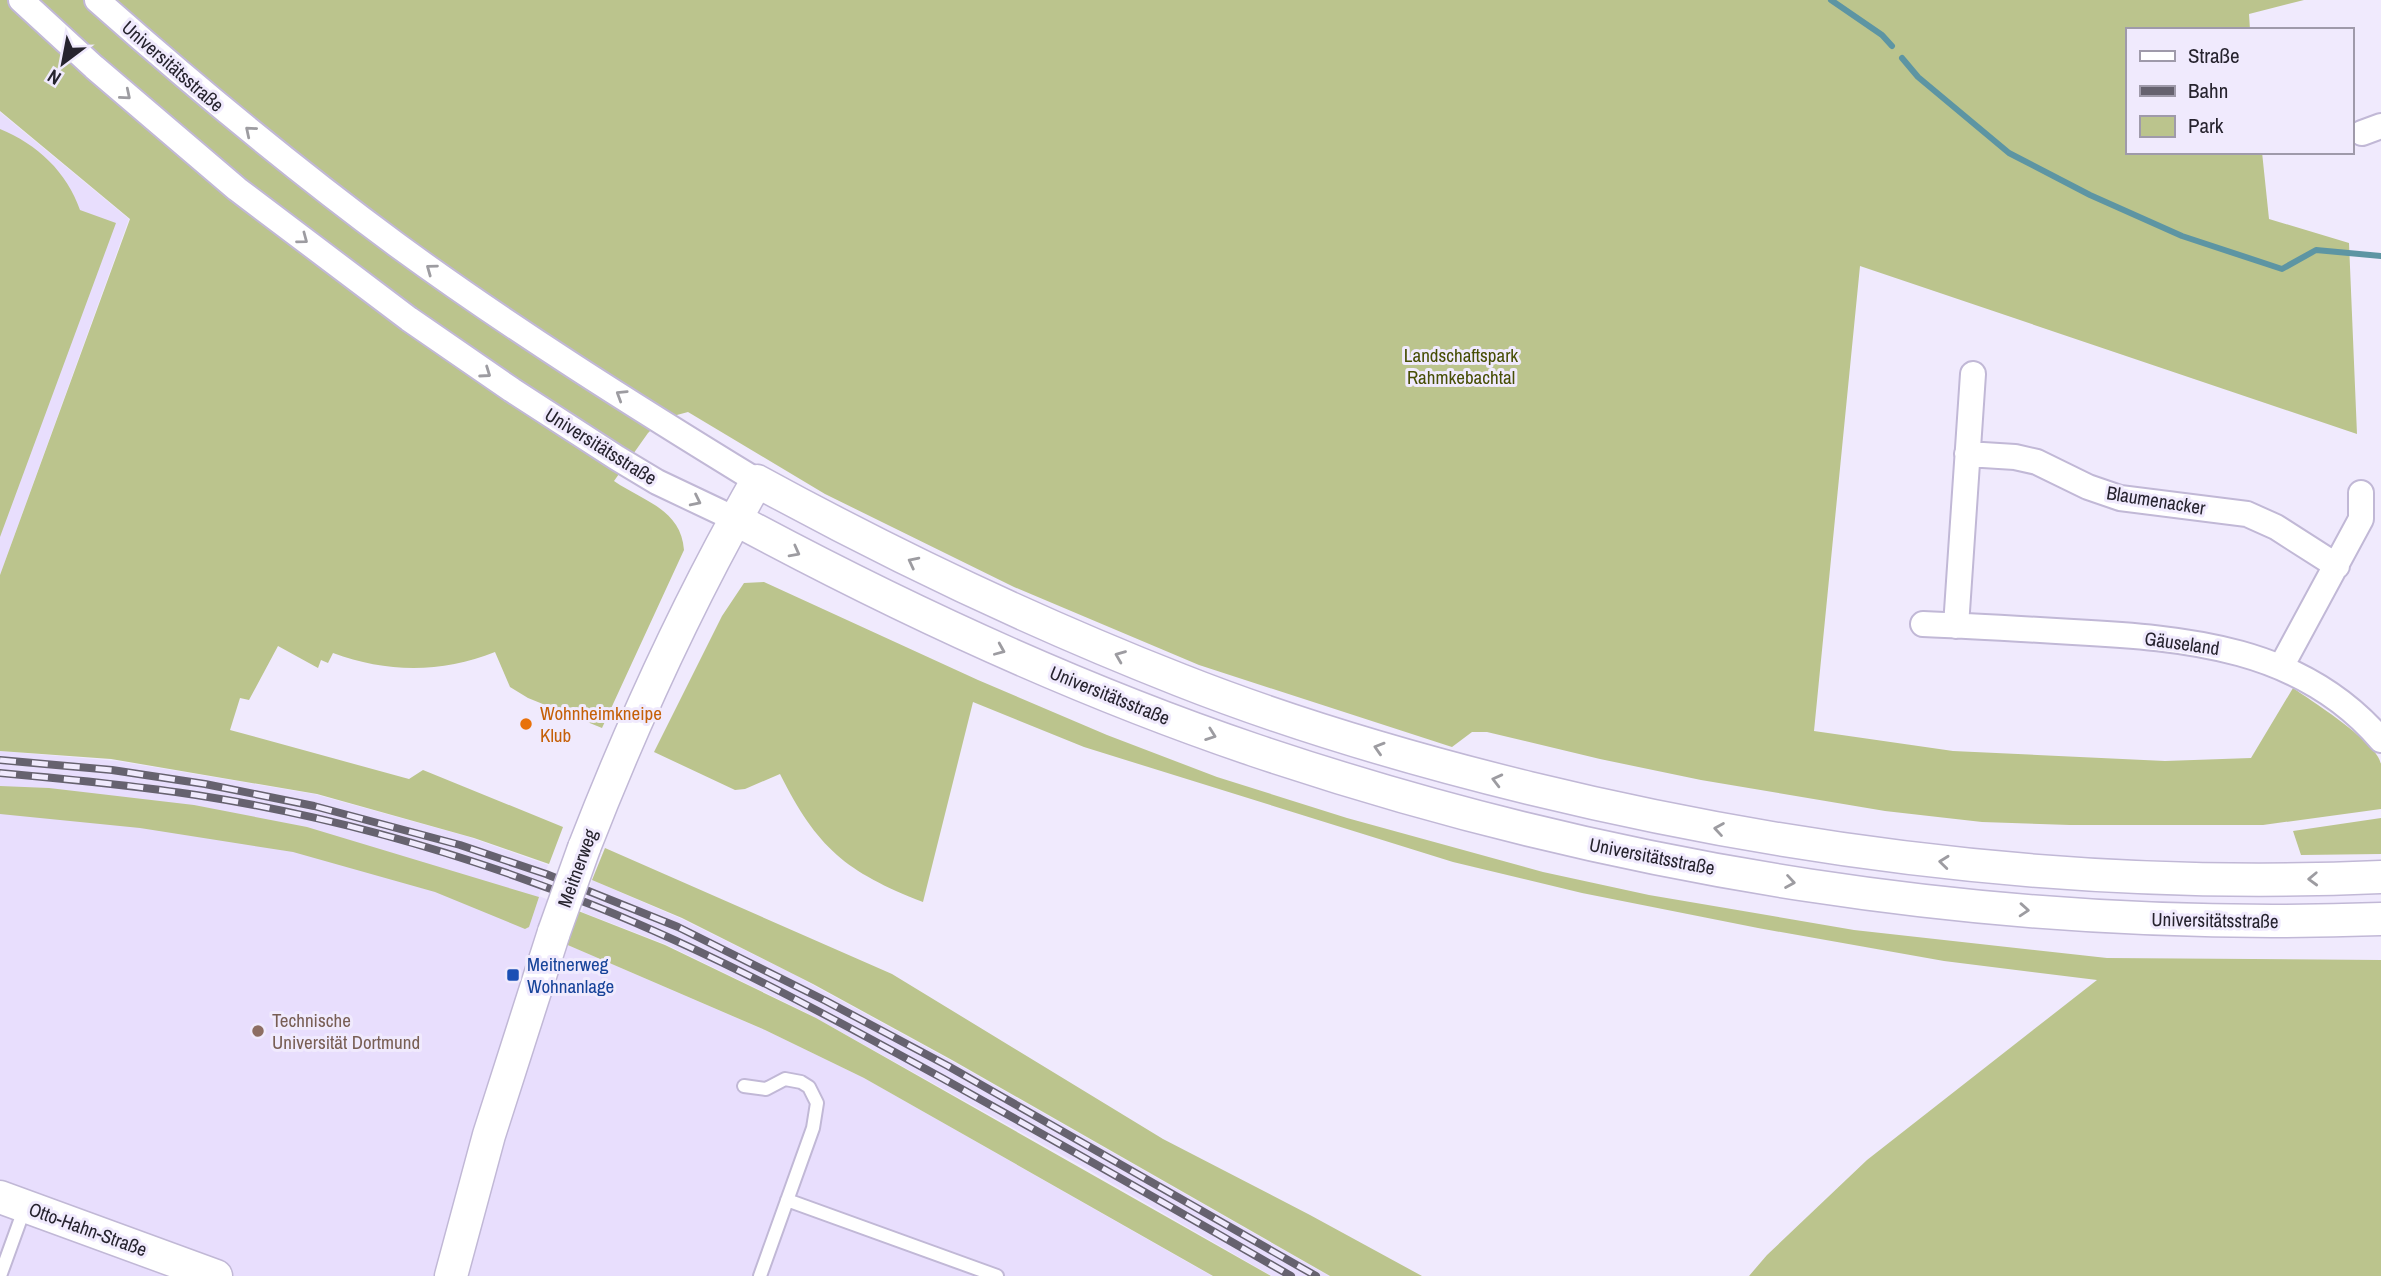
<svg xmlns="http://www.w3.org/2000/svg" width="2381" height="1276" viewBox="0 0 2381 1276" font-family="'Archivo Narrow',sans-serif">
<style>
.built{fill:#e8defd}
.green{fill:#bbc48d}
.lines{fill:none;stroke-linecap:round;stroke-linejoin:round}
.stream{stroke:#5d95a3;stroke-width:6}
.service-casing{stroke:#c1b8d6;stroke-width:16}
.minor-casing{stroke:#c1b8d6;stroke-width:28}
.tertiary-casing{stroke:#c1b8d6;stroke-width:35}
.service{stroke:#fff;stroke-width:12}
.minor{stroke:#fff;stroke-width:24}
.tertiary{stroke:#fff;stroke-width:32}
.rail-casing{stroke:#66626f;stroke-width:8}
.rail{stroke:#f0eafd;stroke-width:5;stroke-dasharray:16;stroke-linecap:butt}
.tertiary-bridge-casing{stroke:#c1b8d6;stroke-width:35;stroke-linecap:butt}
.tertiary-bridge{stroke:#fff;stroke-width:32}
.oneway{stroke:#9d9ca1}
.food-dot{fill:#e8710a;stroke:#f0eafd;stroke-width:2.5}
.transit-dot{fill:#1a4fb4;stroke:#f0eafd;stroke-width:2.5}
.education-dot{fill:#8d6e63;stroke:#f0eafd;stroke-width:2.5}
.labels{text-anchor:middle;stroke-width:6;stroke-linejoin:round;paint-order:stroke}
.street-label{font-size:19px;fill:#26232e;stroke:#f0eafd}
.park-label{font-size:19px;fill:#474e05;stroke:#f0eafd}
.food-label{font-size:19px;fill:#c56008;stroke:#f0eafd;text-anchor:start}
.transit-label{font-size:19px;fill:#164399;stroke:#f0eafd;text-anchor:start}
.education-label{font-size:19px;fill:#785e54;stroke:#f0eafd;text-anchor:start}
</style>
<rect width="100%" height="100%" fill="#f0eafd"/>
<!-- built -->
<path class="built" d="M0,112L129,219L0,575Z
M0,751L117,761L314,794L466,836L548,865L539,896L559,904L445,1276H0Z
M592,880L682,919L793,974L959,1065L1329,1276H1272L1080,1165L805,1012L665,944L582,912Z
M556,940L767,1031L866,1079L1212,1276H455Z"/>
<!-- green -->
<path class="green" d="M0,0H2304L2249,14L2250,30H2127V152H2262L2269,219L2349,243L2357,434L1860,266L1814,731L1953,751L2165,761L2251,758L2293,688C2312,701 2378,743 2381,764C2381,778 2381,794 2381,809L2263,825H2070L1982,822L1885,811L1701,780L1600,759L1487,732H1472L1452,747L1199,665L1014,587L825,494L688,412L662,419L648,433L614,481C643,501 681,509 684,550L602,728L528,698L510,687L495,652C442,673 387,673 333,653L328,663L321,660L318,668L278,646L249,700L240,698L230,730L409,779L423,770L563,827L549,864L474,838L317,794L111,759L0,751V575L130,219L0,111Z
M0,129C37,144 67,172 80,210L116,223L0,537Z
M764,582L978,680L1107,735L1217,777L1347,818L1543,872L1649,895L1854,930L2107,958L2381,960V1276H1749L1767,1255L1867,1160L2097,980L1944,961L1758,928L1582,893L1453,862L1084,747L973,702L923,902C846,872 817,848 780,774L745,789L735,790L654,752L722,616L744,583Z
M0,786L49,788L194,805L307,827L539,897L529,927L525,929L435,892L293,852L140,828L0,814Z
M2381,818V854L2301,855L2293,831Z
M605,848L892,974L1163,1139L1310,1215L1422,1276H1330L952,1060L813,984L682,918L592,880Z
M568,907L665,945L816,1018L1271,1276H1213L864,1078L765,1030L556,940Z"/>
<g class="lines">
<!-- stream -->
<path class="stream" d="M1831,0L1882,35L1892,46
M1902,58L1918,77L2009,153L2090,195L2182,236L2282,269L2316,250L2381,256"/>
<defs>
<path id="service" d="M744,1086L766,1089L785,1079L801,1082L809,1087L817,1103L813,1128L760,1276
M787,1200L997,1276
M0,1276L25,1207"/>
<path id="minor" d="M21,0L94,67L237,189L409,319L512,390L617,458L657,482L735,519
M97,0C194,86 293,168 397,245C512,329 636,407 757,481
M2362,133L2381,126
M1967,454L2015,457L2037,462L2088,487L2120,498L2247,514L2276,527L2337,566
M1923,624C1973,626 2023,629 2073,632C2186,638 2302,647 2381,740
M1956,626L1973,374
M2281,667L2361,519V493"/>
<path id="tertiary" d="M735,519C902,609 1074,689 1254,750C1616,872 1999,933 2381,919
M584,848C633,722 690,598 757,481C894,556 1035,623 1180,680C1294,725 1411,759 1529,788C1808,856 2094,890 2381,877
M0,1197L216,1276
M451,1276L489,1135L554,932"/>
</defs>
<!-- service casing -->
<use href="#service" class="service-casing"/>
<!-- minor casing -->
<use href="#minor" class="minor-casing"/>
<!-- tertiary casing -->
<use href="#tertiary" class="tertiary-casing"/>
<!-- service -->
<use href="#service" class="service"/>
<!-- minor -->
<use href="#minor" class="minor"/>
<!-- tertiary -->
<use href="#tertiary" class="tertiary"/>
<defs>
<path id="rail" d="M0,760L112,770L205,784L314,806L460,845L546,874L678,927L826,1001L948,1066L1316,1276
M0,773C66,779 131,785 196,795C332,816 468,855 595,906C715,954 829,1016 942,1078C1059,1143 1175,1209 1291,1276"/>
</defs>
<!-- rail casing -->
<use href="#rail" class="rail-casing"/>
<!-- rail -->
<use href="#rail" class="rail"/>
<defs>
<path id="tertiary-bridge" d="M554,932L584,848"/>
</defs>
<!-- tertiary-bridge casing -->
<use href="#tertiary-bridge" class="tertiary-bridge-casing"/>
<!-- tertiary-bridge -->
<use href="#tertiary-bridge" class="tertiary-bridge"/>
</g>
<!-- one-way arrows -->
<defs><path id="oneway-chevron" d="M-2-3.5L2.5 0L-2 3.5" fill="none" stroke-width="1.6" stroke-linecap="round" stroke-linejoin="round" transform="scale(1.75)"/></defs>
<g class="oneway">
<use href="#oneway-chevron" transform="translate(126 95) rotate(40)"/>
<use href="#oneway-chevron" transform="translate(250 131) rotate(-140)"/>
<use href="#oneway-chevron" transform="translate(303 239) rotate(37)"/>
<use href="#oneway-chevron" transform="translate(431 269) rotate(-144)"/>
<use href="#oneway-chevron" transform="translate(486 373) rotate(35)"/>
<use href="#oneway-chevron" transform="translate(621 395) rotate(-148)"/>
<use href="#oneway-chevron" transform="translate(696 501) rotate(26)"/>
<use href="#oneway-chevron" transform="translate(795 552) rotate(28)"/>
<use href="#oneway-chevron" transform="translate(913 562) rotate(-153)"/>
<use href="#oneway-chevron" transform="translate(1000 650) rotate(23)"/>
<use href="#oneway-chevron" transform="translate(1120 656) rotate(-158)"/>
<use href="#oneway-chevron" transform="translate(1211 735) rotate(20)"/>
<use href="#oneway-chevron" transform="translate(1379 748) rotate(-163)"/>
<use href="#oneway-chevron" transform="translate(1497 780) rotate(-166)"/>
<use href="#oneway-chevron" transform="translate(1719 829) rotate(-171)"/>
<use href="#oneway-chevron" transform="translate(1944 862) rotate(-174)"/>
<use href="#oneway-chevron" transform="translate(2313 879) rotate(178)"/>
<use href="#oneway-chevron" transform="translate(1790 882) rotate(9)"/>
<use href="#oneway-chevron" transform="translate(2024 910) rotate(4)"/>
</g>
<!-- markers -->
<circle class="food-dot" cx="526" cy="724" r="7"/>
<rect class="transit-dot" x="506" y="968" width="14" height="14" rx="3.5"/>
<circle class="education-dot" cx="258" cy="1031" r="7"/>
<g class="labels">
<!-- street labels -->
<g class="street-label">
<text transform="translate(173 66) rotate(41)" y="7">Universitätsstraße</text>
<text transform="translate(601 446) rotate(32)" y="7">Universitätsstraße</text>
<text transform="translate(2156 500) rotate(9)" y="7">Blaumenacker</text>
<text transform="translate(2182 643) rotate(8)" y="7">Gäuseland</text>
<text transform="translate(1110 695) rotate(22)" y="7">Universitätsstraße</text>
<text transform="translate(1652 856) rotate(11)" y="7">Universitätsstraße</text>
<text transform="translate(577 868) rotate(-70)" y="7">Meitnerweg</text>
<text transform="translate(2215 920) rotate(1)" y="7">Universitätsstraße</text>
<text transform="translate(88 1229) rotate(20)" y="7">Otto-Hahn-Straße</text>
</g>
<!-- park labels -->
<g class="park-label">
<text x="1461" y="362">Landschaftspark<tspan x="1461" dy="22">Rahmkebachtal</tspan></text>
</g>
<!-- food labels -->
<g class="food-label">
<text x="540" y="720">Wohnheimkneipe<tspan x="540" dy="22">Klub</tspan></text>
</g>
<!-- transit labels -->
<g class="transit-label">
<text x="527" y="971">Meitnerweg<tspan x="527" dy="22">Wohnanlage</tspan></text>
</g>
<!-- education labels -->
<g class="education-label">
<text x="272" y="1027">Technische<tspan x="272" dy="22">Universität Dortmund</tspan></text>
</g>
</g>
<!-- legend -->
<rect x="2126" y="28" width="228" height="126" fill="#f0eafd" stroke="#9f9aaa" stroke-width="2"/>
<rect x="2140" y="51" width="35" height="10" fill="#ffffff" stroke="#9f9aaa" stroke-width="2"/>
<text x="2188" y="63" font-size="21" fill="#26232e">Straße</text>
<rect x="2140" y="86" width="35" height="10" fill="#66626f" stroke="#9f9aaa" stroke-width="2"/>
<text x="2188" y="98" font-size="21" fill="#26232e">Bahn</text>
<rect x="2140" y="116" width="35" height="21" fill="#bbc48d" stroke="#9f9aaa" stroke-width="2"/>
<text x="2188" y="133" font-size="21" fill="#26232e">Park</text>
<!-- north arrow -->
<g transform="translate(63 63) rotate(212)" stroke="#f0eafd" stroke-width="5" paint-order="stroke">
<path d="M0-5L12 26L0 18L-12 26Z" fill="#26232e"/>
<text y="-10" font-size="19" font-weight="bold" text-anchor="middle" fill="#26232e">N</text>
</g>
</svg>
